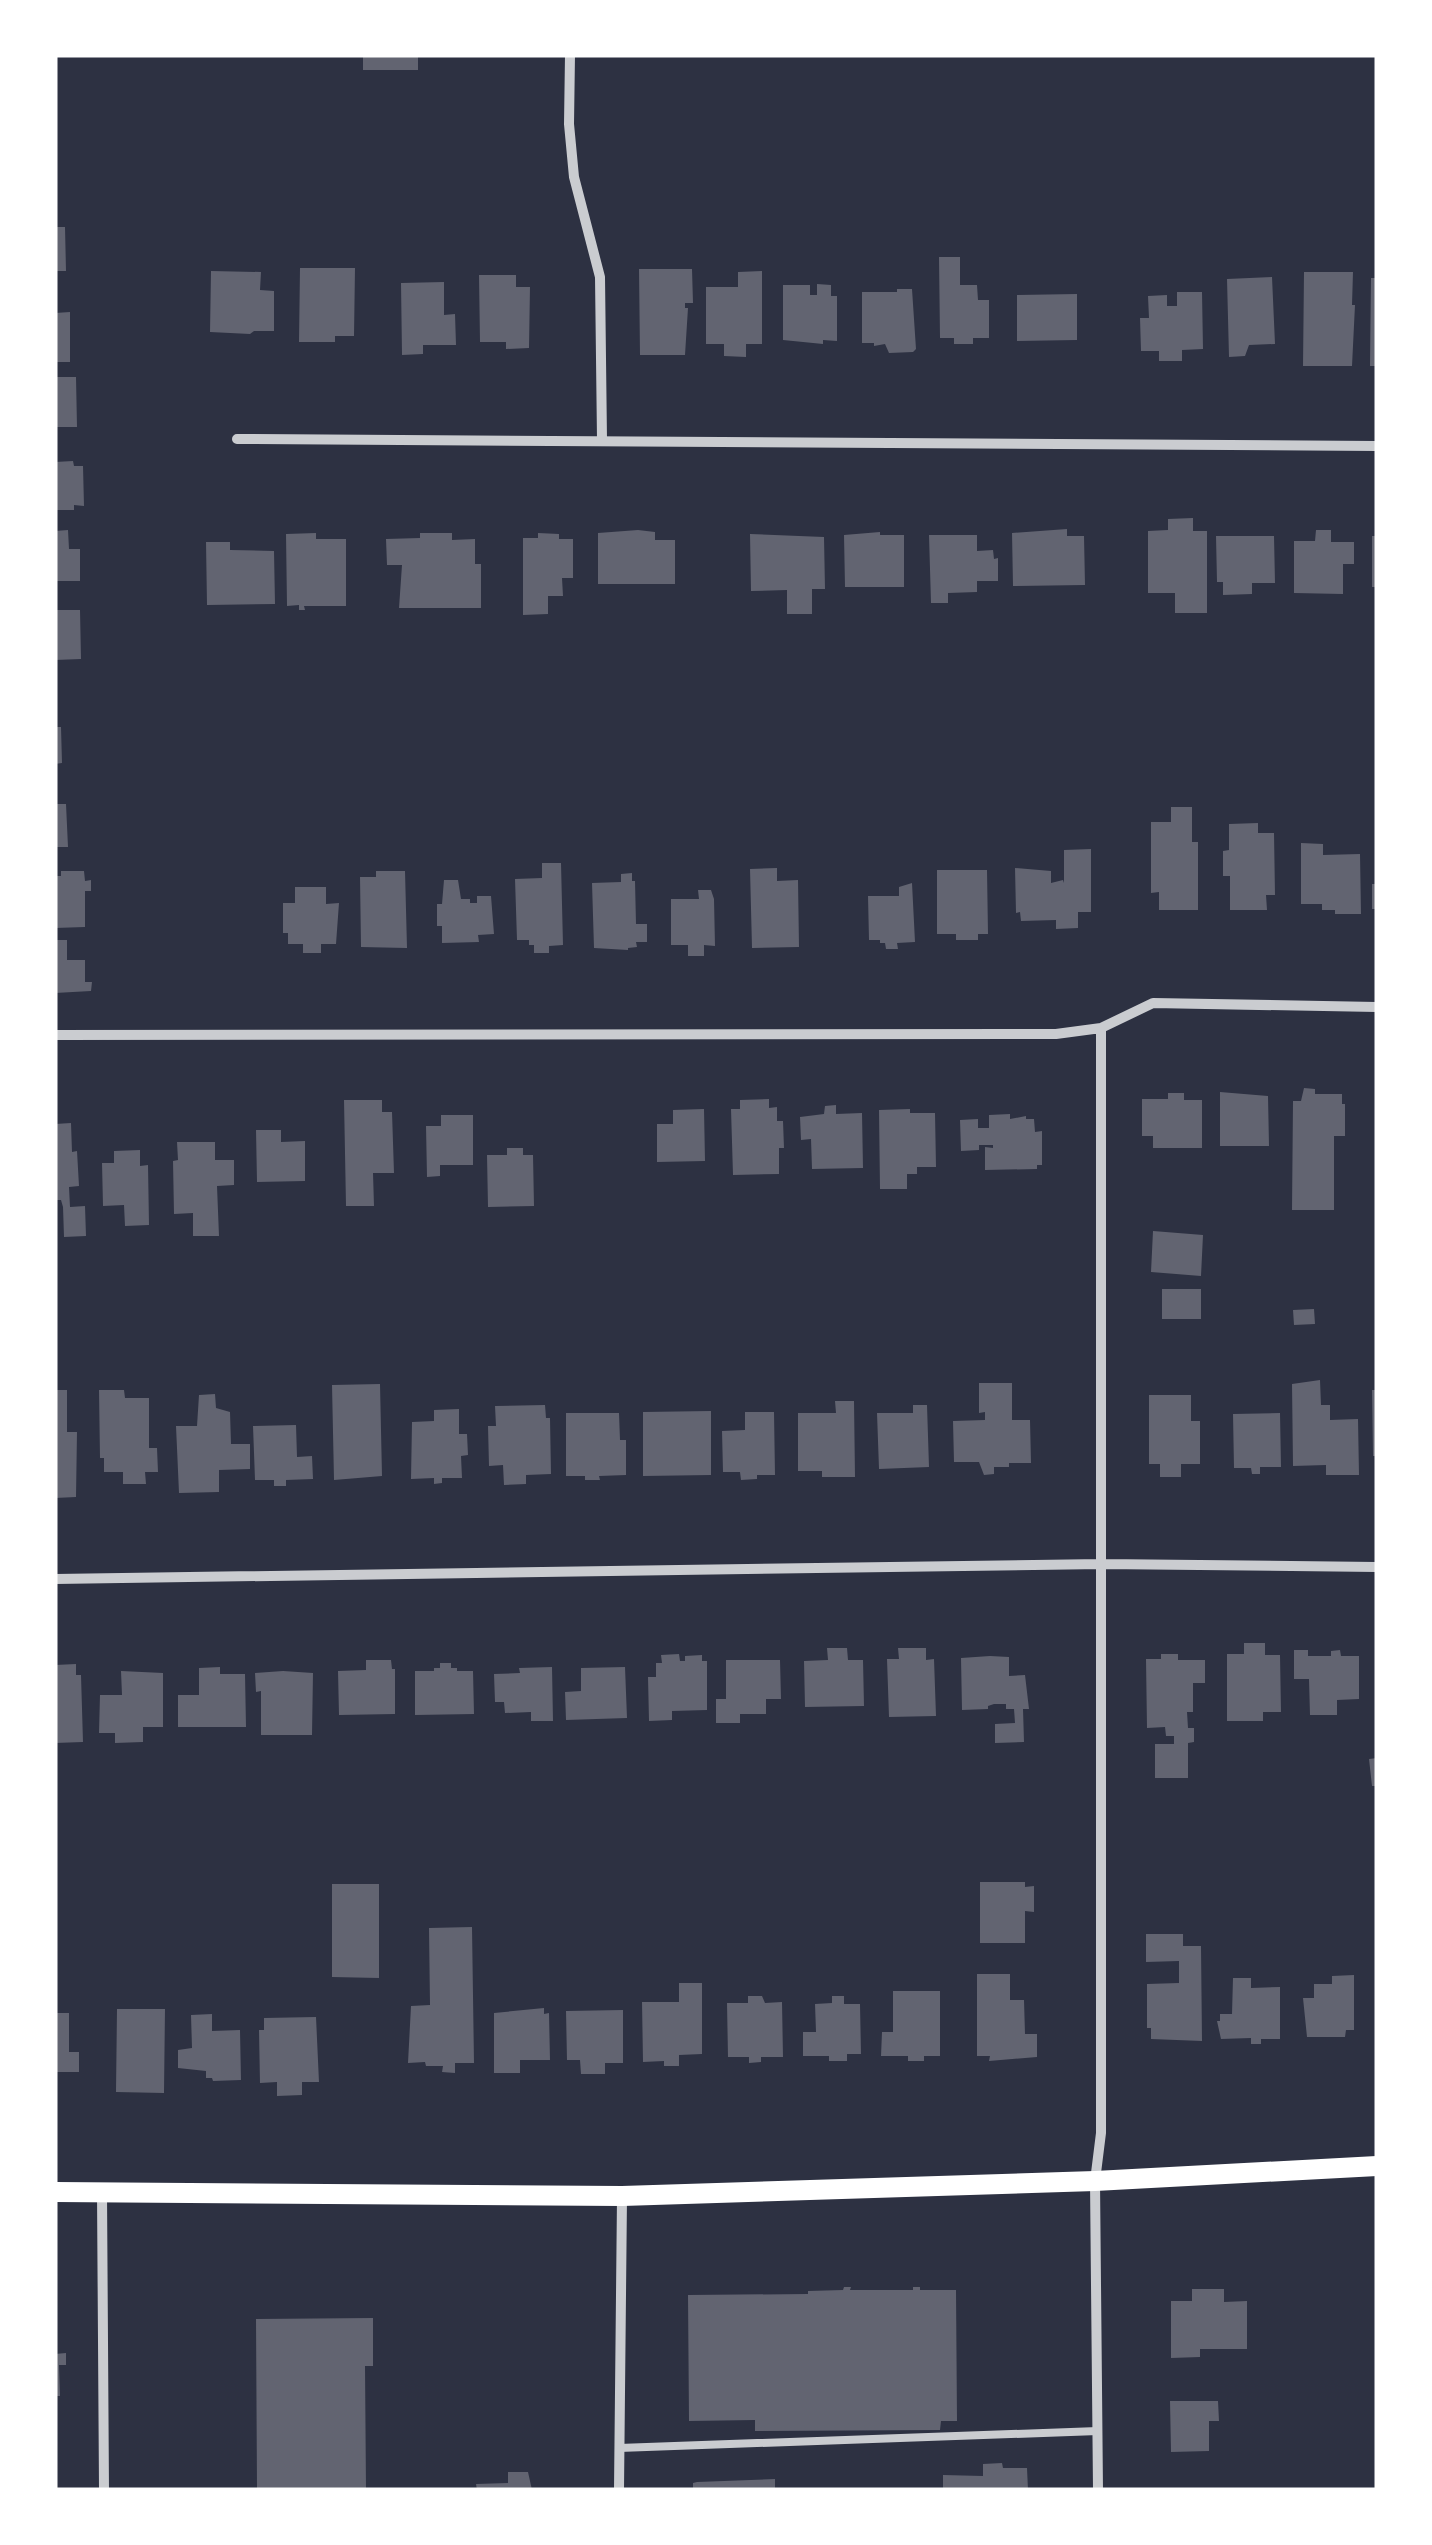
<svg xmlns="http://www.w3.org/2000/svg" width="1432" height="2545" viewBox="0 0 1432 2545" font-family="Poppins,sans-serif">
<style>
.building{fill:#626471}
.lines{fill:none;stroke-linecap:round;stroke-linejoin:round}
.service{stroke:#caccd0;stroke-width:8}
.minor{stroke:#caccd0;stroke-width:10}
.secondary{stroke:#fff;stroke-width:20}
</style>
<rect width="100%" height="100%" fill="#2d3142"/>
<!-- building -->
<path class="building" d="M363,55H418V70H363Z
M55,227H65L66,271H55Z
M939,257H960V285H977L978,300H989V338H973V344H954V338H940Z
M300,268H355L354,336H335V342H299Z
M639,269H692L693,303H685V308H688L685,355H640Z
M211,271L261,272L260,290L274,291V331H254L250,334L210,332Z
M762,271V344H746V357L724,356V344H706V287H738V272Z
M1304,272H1353L1352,305H1355L1352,366H1303Z
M479,275H516V287H530L529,348L506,349V342H480Z
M1272,277L1275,344L1249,345L1245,356L1229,357L1227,279Z
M1371,278H1377V366H1370Z
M444,282V315L455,314L456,345H423V354L402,355L401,283Z
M817,284L831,285V296H837V341L823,340V344L783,340V285H810V295H817Z
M897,289H912L916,349L913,352L889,353L885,344L874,346V343H862V292H897Z
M1177,292H1202L1203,349L1182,350V361H1159V351H1141L1140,318H1149L1148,296L1167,295V306H1177Z
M1077,294V340L1017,341V295Z
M70,312V362H55V313Z
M55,377H76L77,427H55Z
M73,461L74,466H83L84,506L74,505V510H55V462Z
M1193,518V531H1207V613H1175V593H1148V531L1168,530V519Z
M1067,529V536H1084L1085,585L1013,586L1012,533Z
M68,530L69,549H80V581H55V531Z
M638,530L655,532V540H675V584H598V533Z
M1316,530H1331V542H1354V564H1343V594L1294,593V541H1315Z
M880,532V535H904V587H845L844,535Z
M316,533V539H346V606H304L305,610H299V605L287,606L286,534Z
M420,533H452V540L475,539V564H481V608H399L402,565H387L386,539L420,538Z
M538,533L559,534V539H573V578H562L563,596H548V614L523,615V538H538Z
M750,534L824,537L825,589H812V614H787V590L751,591Z
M929,535H977V551L993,550L994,559L998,558V581H977V592L948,593V603H931Z
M1216,536H1274L1275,583H1252V594L1223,595V582H1217Z
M1372,536H1377V587H1372Z
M206,542H230V550L274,551L275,604L207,605Z
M55,610H80L81,659L55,660Z
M55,727H61L62,763L55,764Z
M55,804H66L68,847H55Z
M1171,807H1192V842H1198V910H1159V892L1151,893V822H1171Z
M1258,823V833H1274L1275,895H1266L1267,910H1230V876H1223V851L1229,850V824Z
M1301,843L1323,844V855L1360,854L1361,914H1335V910H1322V904H1301Z
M1091,849V912H1078V928L1056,929V920L1021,921L1020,912L1016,913L1015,868L1051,871V883L1063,880L1064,883V850Z
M542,863H561L563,945L549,946V953H534V945H529V940H517L515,879L542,878Z
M777,868V881L798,880L799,947L752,948L750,869Z
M937,870H987L988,934H978V940H956V934H937Z
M61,871H84L85,881L91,880V891H85V927L55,928V876H61Z
M376,871H405L407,948L361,947L360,877H376Z
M632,873V881H635L636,924H647V942H636L637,947L628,948V950L594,948L592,883L621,882V874Z
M444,880H458L461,899H470V903H477V896H491L494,934L478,935L479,942L442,943V926H437V904H442Z
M912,883L915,942L897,943L898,949H886L885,943H880V940H869L868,896H899V887Z
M1372,884H1377V909H1372Z
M295,887H326V904L339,903L336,944H321V953H303V944H288V933H283V903H295Z
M698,890H711L714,899L715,946L704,945V956H688V945H671V899H699Z
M55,940H67V960H85V982H92L91,991L55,993Z
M1304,1088L1315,1089V1094H1342V1104H1345V1136H1334V1210H1292L1293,1101H1301Z
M1220,1092L1268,1096L1269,1146H1220Z
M1168,1093H1184V1100H1202V1148H1153V1136H1142V1099H1168Z
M769,1099V1108L777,1107V1121H783L784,1148H779V1174L733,1175L731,1109H740V1100Z
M344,1100H382V1112H392L394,1173H373L374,1206H346Z
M836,1105V1114L862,1113L863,1168L812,1169L811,1139L801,1140L800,1117L824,1114L825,1106Z
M704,1109L705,1161L657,1162V1124H673V1110Z
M910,1109V1113H935L936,1167H917V1174H907V1189H880L879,1110Z
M1010,1114V1119L1026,1116V1119H1034L1035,1132L1042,1131V1165H1037V1169L985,1170V1147L993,1148V1145H979V1150L961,1151L960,1120L978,1119V1128H989V1115Z
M441,1115H473V1165H440V1176L427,1177L426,1126H441Z
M71,1123L72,1152L77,1151L79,1186L69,1187L70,1207L85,1206L86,1236L64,1237L63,1207L61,1200H55V1124Z
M256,1130H281V1142L305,1141V1181L257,1182Z
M177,1142H215V1160H234V1185L217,1186L219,1236H193V1213L174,1214L173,1161L178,1160Z
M507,1148H523V1155H533L534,1206L488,1207L487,1155H507Z
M140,1150V1166L148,1165L149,1225L125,1226L124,1205L103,1206L102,1163H114V1151Z
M1153,1231L1203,1235L1201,1276L1151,1272Z
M1162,1289H1201V1319H1162Z
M1314,1309L1315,1324L1294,1325L1293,1310Z
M1320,1380L1321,1405H1330V1420L1358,1419L1359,1475H1326V1465L1293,1466L1292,1384Z
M979,1383H1012V1420H1030L1031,1463H1009V1467H994V1474L984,1475L979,1462H954L953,1421L985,1420V1412L979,1413Z
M380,1384L382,1476L334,1480L332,1385Z
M55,1390H67V1432H77L76,1497L55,1498Z
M99,1390H124L125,1398H149V1448H157L158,1472H145L146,1484H123V1472H104V1458H100Z
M1372,1390H1377V1456H1373Z
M215,1394L216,1408L230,1412L231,1444H250V1469L219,1470V1492L179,1493L176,1426H197L199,1395Z
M1149,1395H1191V1421H1200V1464H1181V1477H1160V1464H1149Z
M835,1401H854L855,1477H822V1471H798V1413H836Z
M545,1405L546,1418H550L551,1474L526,1475V1484L504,1485L503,1465L489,1466L488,1426H496L495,1406Z
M913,1405H927L929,1467L879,1469L877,1413H913Z
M459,1409V1434H467L468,1455L461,1456L462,1478H442V1483L434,1484V1478L411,1479L412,1422L434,1421V1410Z
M711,1411V1475L643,1476V1412Z
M745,1412H774L775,1475H757V1479L741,1480L740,1472H723L722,1431L745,1430Z
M566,1413H619L620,1440H626V1475L599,1476L600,1480H585V1476H566Z
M1280,1413L1281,1467H1260V1474H1252L1251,1468H1234L1233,1414Z
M296,1425L297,1457L312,1456L313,1479L286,1480V1486H274V1480H255L253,1426Z
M1244,1643H1265V1655H1280L1281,1712H1263V1721H1227V1654H1244Z
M827,1648H847L848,1660H863L864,1706L805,1707L804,1661L828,1660Z
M898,1648H926V1660L934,1659L936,1716L889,1717L887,1659H899Z
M1294,1650H1308V1656H1331V1651L1340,1650L1341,1656H1359V1699L1337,1700V1715H1310L1309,1679H1294Z
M679,1654L680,1661H685V1656L702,1655V1661H707V1710L672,1711V1720L649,1721L648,1677H656V1663H662L661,1655Z
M1161,1654H1178V1660H1205V1683H1193V1712H1187L1188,1728H1194V1742L1188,1743V1778H1155V1744H1174V1736H1166L1165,1727L1147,1728L1146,1659H1161Z
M990,1656L1009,1657V1676L1025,1675L1029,1709H1023L1024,1742L995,1743V1724L1015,1723L1014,1709H1006V1704H994L988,1706V1709L962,1710L961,1658Z
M366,1660H391L392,1669H395V1714L339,1715L338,1671L366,1670Z
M726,1660H780L781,1699H766V1714H740V1723H716V1699H726Z
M440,1663H451V1668H457V1671H473L474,1714L415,1715V1671H434V1668H440Z
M76,1664V1675H81L83,1742L55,1743V1665Z
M220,1667V1674H245L246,1727H178V1695H199V1668Z
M552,1667L553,1721H531V1712L505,1713L504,1702H495L494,1674L520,1673L519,1668Z
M625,1667L627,1718L566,1720L565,1692L581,1691V1668Z
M121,1671L163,1673V1727H143V1742L115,1743V1733H99L100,1695H122Z
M283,1671L313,1673L312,1735H261V1691L256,1692L255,1673Z
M1377,1758V1786H1372L1369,1759Z
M980,1882H1025V1887L1034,1886V1912L1025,1911V1943H980Z
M332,1884H379V1978L332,1977Z
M472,1927L474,2063H455V2073L442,2072L443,2066H426L425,2062L408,2063L411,2006L430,2005L429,1928Z
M1146,1934H1183V1946H1201L1202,2041L1151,2039V2028H1147V1984L1179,1983V1961L1146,1962Z
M977,1974H1010V2000H1024L1025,2034H1037V2057L989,2061L990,2056H977Z
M1354,1975V2030H1346L1345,2037H1307L1303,1998H1314V1984H1332V1976Z
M1233,1978H1251V1988L1280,1987V2039H1261V2044H1251V2038L1221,2039L1217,2021H1220V2014H1232Z
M679,1983H702V2054L679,2055V2066H664V2061L643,2062L642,2002H679Z
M893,1991H940V2056H924V2061H908V2056H881L882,2032H893Z
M748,1996H762L765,2003L782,2002L783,2057H761V2062L749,2063V2057H728L727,2003H748Z
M832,1996H844V2004H860L861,2054H847V2061H829V2056H803V2032H816L815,2004L832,2003Z
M544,2008V2014L549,2013L550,2060H520V2073H494V2013Z
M117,2009H165L164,2093L116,2092Z
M623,2010V2063H605V2074H581L580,2060H567L566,2011Z
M55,2013H69V2052H79V2072H55Z
M212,2014V2031L240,2030L241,2080L213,2081L212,2078H206V2071L178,2068V2050L192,2048L191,2015Z
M316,2017L319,2082H302V2095L277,2096V2082L260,2083L259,2030H264V2018Z
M844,2287H851L850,2290H913V2287H920V2290H956L957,2421H941L940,2430L755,2431V2420L689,2421L688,2295L808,2294V2291L843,2290Z
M1192,2289H1224V2302L1247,2301V2349H1200V2357L1171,2358V2301H1192Z
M373,2318V2366H365L366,2490H257L256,2319Z
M66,2353V2365H59L60,2396H55V2354Z
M1170,2401H1218L1219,2421H1209V2451L1171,2452Z
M1002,2463L1003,2468H1027L1028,2490H943V2475L983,2476V2464Z
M508,2472H528L532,2490H477L476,2484L508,2483Z
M775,2479V2490H693V2483L697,2482Z"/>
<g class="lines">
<!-- service -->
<path class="service" d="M619,2448L1098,2431"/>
<!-- minor -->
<path class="minor" d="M570,55L569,124L574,177L600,277L602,440
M237,439L1377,446
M55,1035L1056,1034L1101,1028L1153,1003L1377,1007
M55,1579L1102,1564L1377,1567
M102,2193L104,2490
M619,2490L622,2197
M1098,2490L1095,2181L1101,2133V1028"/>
<!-- secondary -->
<path class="secondary" d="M55,2192L622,2196L1095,2181L1377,2166"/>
</g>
<!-- border -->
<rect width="1432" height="2545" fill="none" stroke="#ffffff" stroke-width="115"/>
</svg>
